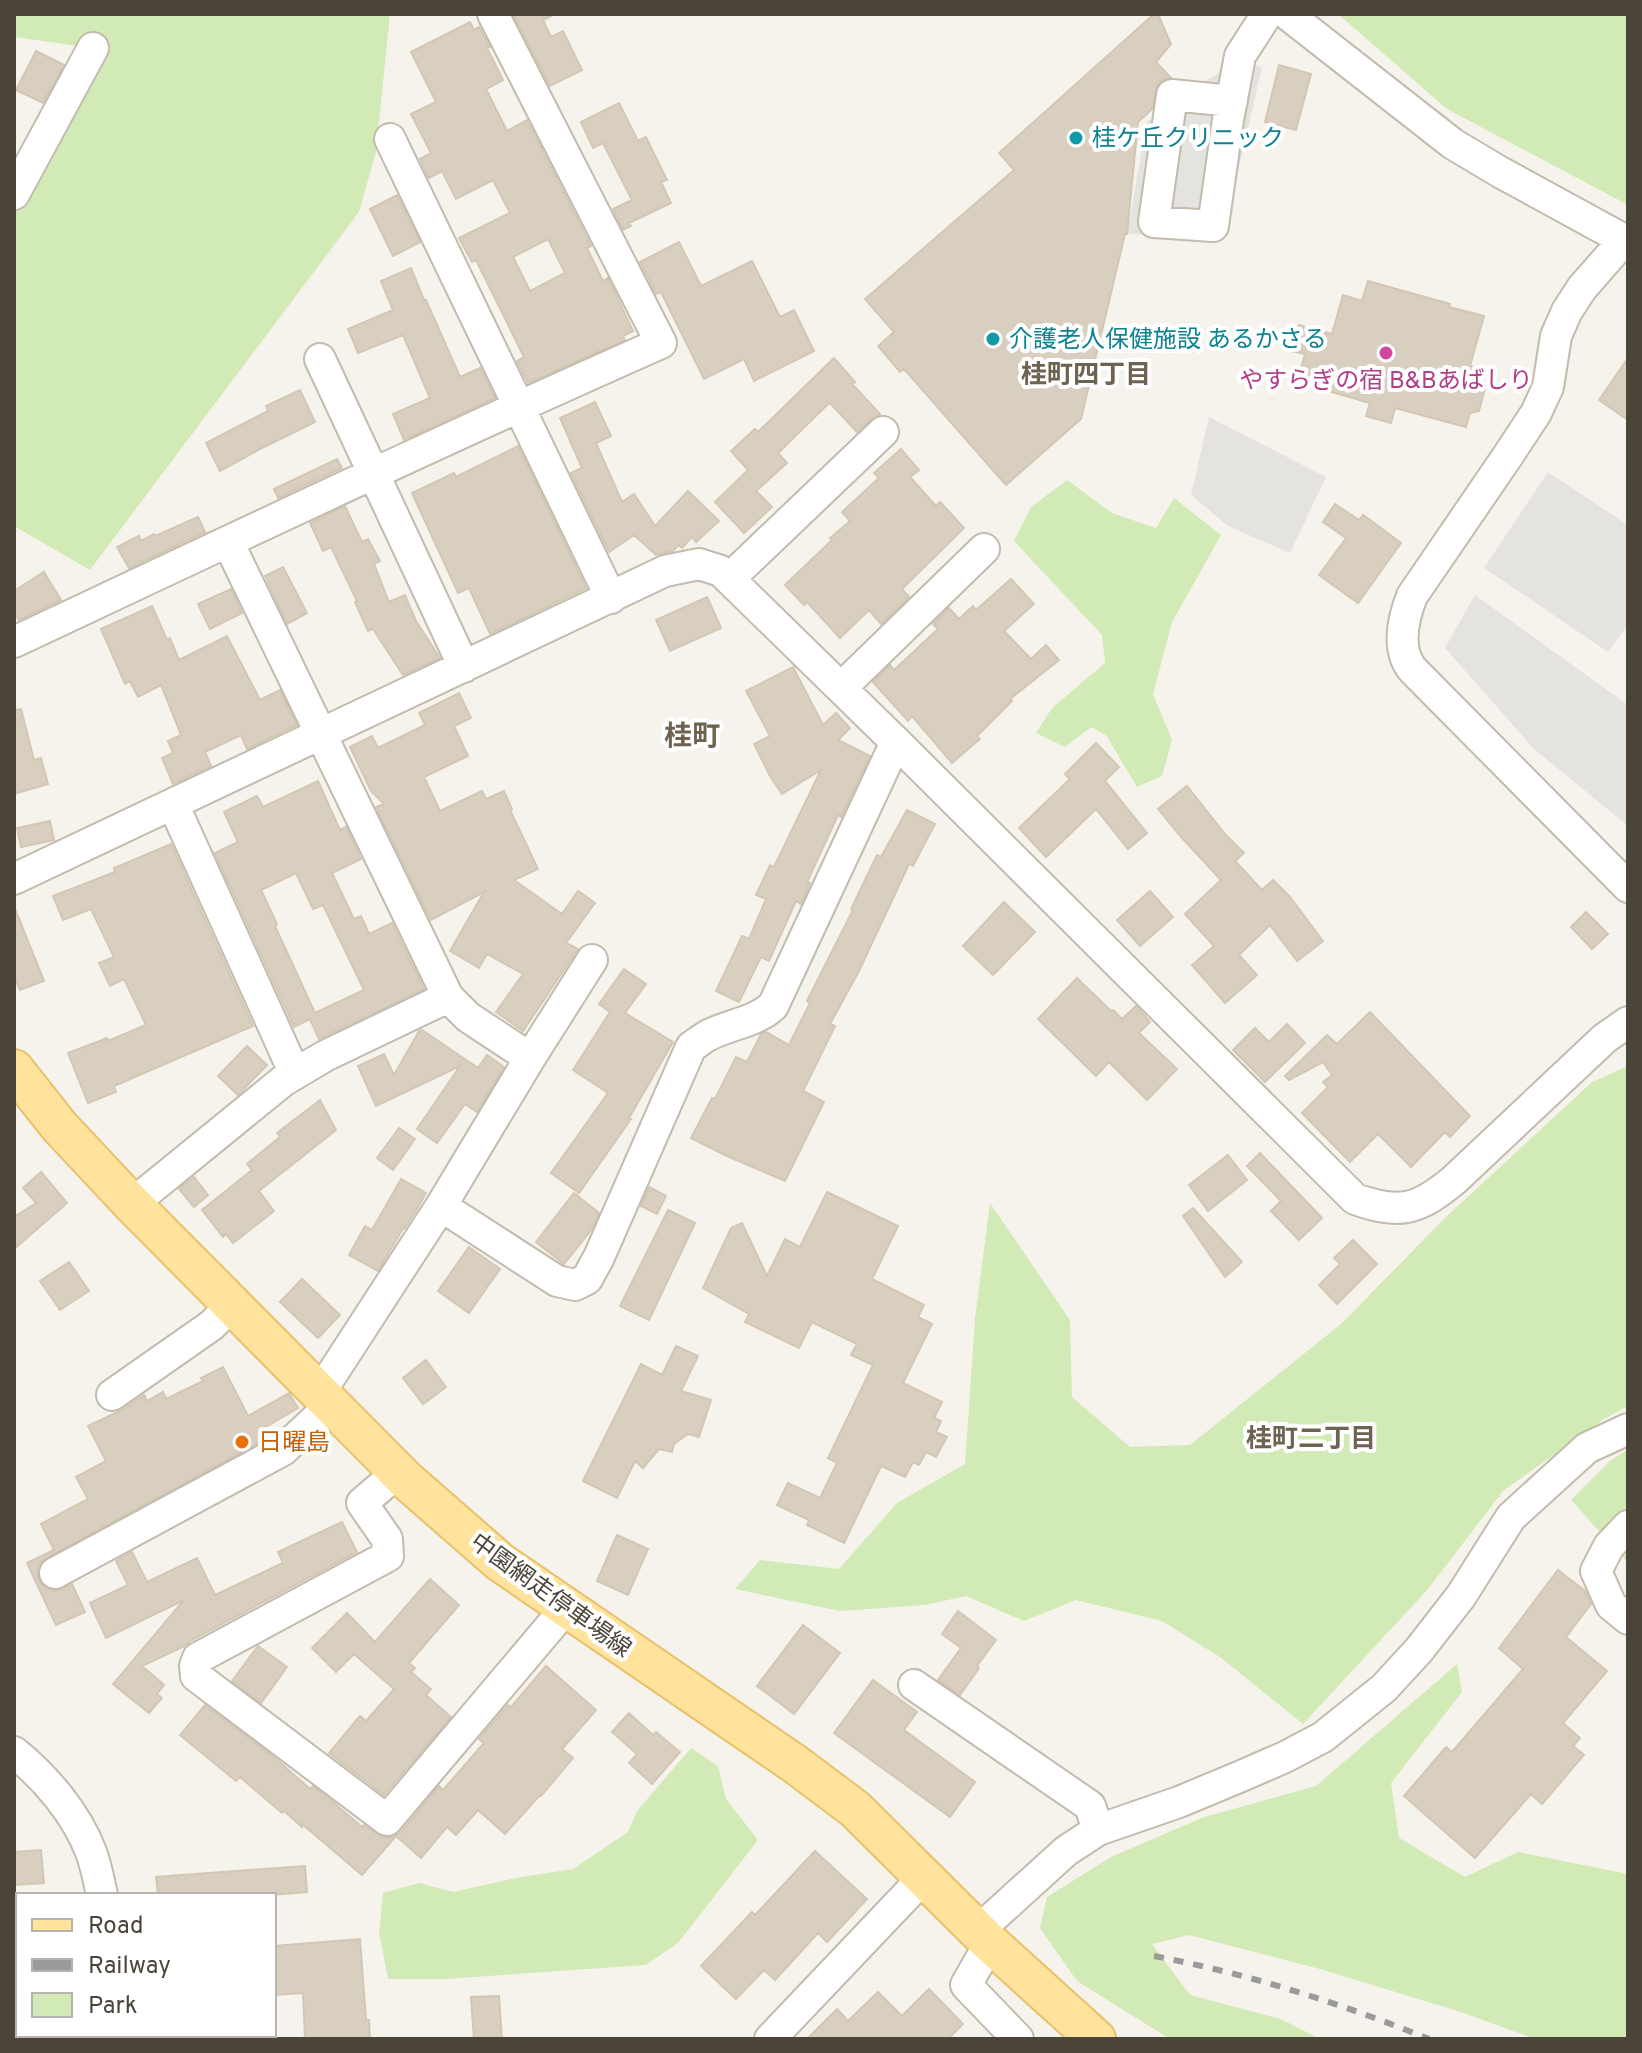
<svg xmlns="http://www.w3.org/2000/svg" width="1642" height="2053" viewBox="0 0 1642 2053" font-family="Overpass,'Noto Sans JP',sans-serif">
<style>
.green{fill:#d2eab5}
.parking{fill:#e5e3e0}
.building{fill:#d8cfc1;stroke:#d3c7b4;stroke-width:2;fill-rule:evenodd}
.lines{fill:none;stroke-linecap:round;stroke-linejoin:round}
.minor-casing{stroke:#c2bbae;stroke-width:34}
.major-casing{stroke:#e6c16a;stroke-width:42}
.minor{stroke:#fff;stroke-width:30}
.major{stroke:#ffe39c;stroke-width:38}
.rail{stroke:#9a9a9a;stroke-width:6;stroke-dasharray:10 10;stroke-linecap:butt}
.culture-dot{fill:#0f9aa8;stroke:#fff;stroke-width:3}
.hotel-dot{fill:#d1479c;stroke:#fff;stroke-width:3}
.food-dot{fill:#e8710a;stroke:#fff;stroke-width:3}
.labels{text-anchor:middle;stroke-width:8;stroke-linejoin:round;paint-order:stroke}
.culture-label{font-size:24px;fill:#0d838f;stroke:#fff;text-anchor:start}
.hotel-label{font-size:24px;fill:#b23c85;stroke:#fff}
.food-label{font-size:24px;fill:#c56008;stroke:#fff;text-anchor:start}
.street-label{font-size:24px;fill:#4b4439;stroke:#fff}
.neighbourhood-label{font-size:26px;font-weight:bold;fill:#6e6250;stroke:#fff}
.quarter-label{font-size:28px;font-weight:bold;fill:#6e6250;stroke:#fff}
</style>
<rect width="100%" height="100%" fill="#f6f3ec"/>
<!-- green -->
<path class="green" d="M14,14H390L376,152L359,212L90,570L14,526V194L93,48L14,37Z
M1338,14H1628V205L1447,109Z
M1067,480L1112,513L1156,528L1174,498L1221,535L1172,622L1153,694L1172,740L1162,776L1137,787L1106,735L1091,727L1065,747L1036,733L1052,708L1105,663L1102,635L1014,541L1031,507Z
M1628,1066V1406L1604,1419L1503,1491L1428,1589L1303,1724L1220,1657L1162,1621L1076,1600L1024,1621L966,1596L925,1605L840,1611L735,1589L760,1560L839,1569L897,1503L965,1464L975,1319L990,1203L1070,1320L1072,1397L1130,1447L1190,1445L1341,1324L1444,1219L1592,1082Z
M1628,1449V1563L1571,1500L1610,1461Z
M1457,1664L1462,1692L1391,1783L1399,1838L1465,1877L1518,1852L1628,1874V2039H1535L1461,2012L1320,1969L1189,1935L1152,1944L1190,1995L1281,2019L1320,2039H1170L1077,1981L1040,1928L1047,1897L1111,1857L1204,1817L1316,1786Z
M691,1748L718,1766L726,1799L758,1840L678,1943L646,1965L445,1979H388L379,1932L383,1893L419,1883L453,1892L516,1878L573,1869L628,1832L637,1811Z"/>
<!-- parking -->
<path class="parking" d="M1240,60L1262,67L1224,233L1183,237L1127,234L1147,121L1186,111L1195,87Z
M1209,417L1326,477L1290,553L1228,526L1191,495Z
M1548,472L1628,525V625L1608,652L1484,568Z
M1475,595L1628,705V826L1534,749L1445,648Z"/>
<!-- building -->
<path class="building" d="M513,14H555L543,20L551,37L563,31L582,70L550,86Z
M1154,14H1158L1171,44L1156,62L1171,78L1164,79L1157,85L1152,109L1138,122L1127,234H1125L1081,419L1006,485L904,369L900,372L878,346L894,332L865,299L1014,170L999,153Z
M470,22L474,30L479,27L490,47L487,48L503,80L486,89L507,131L527,120L591,246L587,248L603,281L608,278L633,331L623,336L625,340L528,383L517,361L524,357L476,260L472,262L459,238L510,213L493,180L456,199L442,171L429,178L420,159L431,153L411,114L436,102L411,52ZM548,239L565,273L530,291L513,257Z
M36,51L64,65L43,103L16,90Z
M1279,65L1311,74L1296,130L1265,122Z
M619,103L638,141L646,137L667,180L661,182L671,203L629,223L631,226L623,230L613,209L632,200L603,143L593,148L581,122Z
M397,195L420,242L393,256L370,209Z
M679,242L701,286L752,261L780,317L794,310L814,351L754,381L744,359L704,379L661,292L656,294L640,262Z
M411,268L424,300H426L460,377L480,368L495,398L404,440L393,414L430,398L403,335L358,353L348,329L393,310L381,281Z
M1368,281L1450,304L1449,307L1484,316L1470,366L1479,368L1475,382L1486,385L1479,411L1470,413L1466,427L1395,408L1391,423L1366,416L1370,403L1297,382L1305,354L1292,351L1299,325L1332,334L1343,295L1362,301Z
M834,358L855,382L852,384L880,414L871,419L857,432L830,403L826,406L778,453L787,463L756,491L772,507L744,533L715,502L748,470L731,451L755,429L758,432Z
M1628,358V420L1599,400Z
M300,390L315,422L262,448L220,471L206,443L268,411L266,406Z
M595,402L611,436L596,443L622,502L634,494L655,526L688,491L719,521L696,542L692,537L682,548L678,545L673,551L656,555L634,535L609,552L571,473L582,468L560,418Z
M518,446L586,588L490,634L469,588L458,593L412,493L454,473L456,477Z
M901,449L919,470L910,477L936,506L940,502L964,528L902,589L909,597L881,624L869,610L840,638L807,602L804,605L785,585L832,540L830,538L850,521L842,512L879,478L874,473Z
M337,459L342,468L278,498L274,489Z
M1335,504L1359,520L1363,515L1401,543L1358,603L1319,575L1346,538L1323,522Z
M345,506L362,542L368,539L380,561L374,564L389,602L405,595L416,621L440,658L403,675L373,629L368,631L355,602L357,601L331,547L323,551L310,523Z
M198,517L205,532L129,568L117,547L139,536L141,541L154,534L155,536Z
M283,567L307,613L287,624L265,576Z
M44,572L61,600L19,620L14,612V591Z
M1011,579L1034,604L1004,631L1031,659L1046,645L1059,660L1010,699L1012,701L977,736L980,739L952,763L912,716L908,721L873,682L890,665L894,670L938,629L933,624L949,608L959,619L973,606L976,610Z
M231,589L242,613L210,629L198,604Z
M707,597L721,628L670,651L656,620Z
M152,606L167,640L170,638L179,660L227,636L260,700L280,690L297,725L247,749L241,735L205,752L211,766L173,784L162,758L173,753L168,741L181,735L161,685L138,697L130,681L125,684L101,629Z
M793,667L823,725L836,713L850,728L838,740L870,756L841,817L838,815L807,882L810,883L801,904L796,901L769,961L761,957L739,1002L716,991L742,936L749,939L766,899L756,895L770,865L774,867L821,770L782,794L770,776L754,744L770,736L746,691Z
M459,693L471,718L454,726L468,756L424,777L440,811L482,791L486,799L504,791L512,809L510,810L538,869L514,880L562,914L578,891L595,903L566,943L578,949L523,1031L496,1012L523,974L487,954L479,968L450,951L484,892L431,920L376,807L384,804L371,791L350,747L372,736L378,748L425,725L419,713Z
M21,709L34,760L41,758L48,784L14,794V710Z
M1096,743L1119,767L1105,781L1147,833L1128,849L1096,809L1046,857L1019,828L1070,779L1065,774Z
M318,781L340,830L346,827L361,859L332,873L354,919L361,916L369,934L392,923L424,989L319,1039L310,1019L294,1027L215,853L238,842L224,812L257,796L263,807ZM296,873L313,909L323,905L364,990L315,1013L275,926L277,924L261,890Z
M1187,786L1225,834L1244,853L1235,861L1262,890L1273,880L1290,897L1323,941L1297,961L1270,925L1239,955L1257,975L1225,1003L1192,965L1214,946L1185,914L1221,880L1182,838L1158,809Z
M907,810L935,824L913,866L909,864L859,971L830,1024L835,1026L803,1091L824,1102L785,1181L727,1156L691,1138L712,1098L715,1099L736,1057L747,1062L761,1034L766,1032L789,1045L810,1003L807,1001L853,910L851,909L877,855L881,857Z
M50,821L54,840L21,847L17,828Z
M171,844L253,1026L114,1086L116,1092L88,1103L68,1053L107,1038L108,1041L146,1025L124,979L110,986L99,963L114,957L91,909L63,920L53,896L115,872L114,868Z
M1150,891L1173,917L1140,946L1117,920Z
M1004,902L1035,932L993,975L963,946Z
M14,906L44,981L20,990L14,976Z
M1586,912L1608,934L1592,949L1571,927Z
M624,969L646,984L625,1013L673,1042L629,1118L631,1119L579,1193L551,1173L608,1093L573,1070L610,1012L599,1004Z
M1077,978L1111,1011L1113,1010L1122,1019L1136,1006L1150,1022L1139,1033L1177,1069L1147,1100L1109,1062L1096,1076L1038,1019Z
M1370,1012L1470,1116L1450,1137L1445,1132L1411,1167L1378,1134L1350,1162L1302,1113L1328,1087L1323,1082L1332,1075L1323,1062L1289,1080L1285,1076L1327,1035L1337,1044Z
M1287,1024L1305,1043L1265,1082L1233,1050L1255,1028L1269,1042Z
M422,1030L478,1068L487,1055L504,1067L477,1112L465,1104L437,1143L417,1129L460,1066L376,1106L358,1066L384,1054L394,1075L419,1031Z
M247,1046L267,1065L238,1095L218,1076Z
M320,1100L336,1130L259,1191L274,1211L233,1243L226,1234L223,1237L202,1210L252,1170L247,1164L280,1137L277,1133Z
M399,1128L415,1139L393,1170L377,1158Z
M1260,1153L1322,1218L1299,1240L1271,1211L1281,1201L1247,1166Z
M1228,1155L1247,1180L1208,1211L1189,1185Z
M41,1172L67,1203L14,1249V1217L36,1203L23,1188Z
M194,1177L208,1195L194,1207L179,1189Z
M401,1179L426,1193L417,1209L405,1228L404,1227L378,1271L349,1255L365,1226L372,1230Z
M649,1187L666,1196L657,1214L641,1206Z
M827,1192L898,1226L872,1279L924,1305L918,1317L932,1324L903,1383L942,1402L934,1418L941,1421L936,1432L947,1437L936,1457L926,1452L919,1465L913,1462L905,1477L881,1466L844,1543L807,1525L809,1520L777,1505L788,1483L820,1498L837,1463L828,1458L873,1365L851,1355L857,1344L812,1322L799,1348L745,1322L749,1314L703,1288L731,1228L742,1223L767,1276L785,1239L800,1247Z
M574,1193L599,1213L592,1229L564,1264L536,1242Z
M1193,1208L1242,1262L1225,1277L1183,1216Z
M668,1210L695,1223L649,1320L620,1306Z
M1353,1240L1377,1264L1337,1304L1319,1285L1340,1264L1334,1258Z
M469,1247L500,1269L469,1313L438,1291Z
M69,1262L89,1291L60,1310L40,1281Z
M302,1279L340,1315L318,1338L280,1302Z
M676,1346L698,1356L681,1391L711,1400L699,1437L688,1434L674,1444L672,1452L659,1449L643,1468L635,1461L617,1498L583,1481L641,1364L662,1375Z
M426,1360L446,1387L423,1404L403,1378Z
M223,1367L248,1416L289,1393L298,1408L259,1431L264,1440L46,1558L39,1564L37,1572L40,1582L46,1589L54,1591L63,1589L72,1584L85,1612L56,1625L27,1563L54,1550L41,1524L88,1499L76,1477L106,1461L88,1426L122,1410L144,1395L147,1401L163,1392L166,1399L203,1381L201,1378Z
M342,1522L357,1552L190,1641L187,1645L142,1666L164,1685L157,1694L162,1698L149,1713L113,1684L184,1600L106,1638L90,1603L128,1585L116,1561L132,1552L147,1582L197,1558L215,1595L283,1563L278,1552Z
M617,1535L648,1549L628,1595L597,1581Z
M1558,1570L1585,1591L1591,1604L1566,1637L1607,1671L1563,1723L1580,1738L1573,1746L1584,1755L1542,1804L1531,1794L1475,1858L1404,1796L1446,1747L1452,1752L1523,1669L1499,1648Z
M430,1579L459,1605L409,1663L415,1668L411,1672L431,1689L426,1695L451,1717L384,1795L329,1753L360,1716L366,1721L394,1689L354,1654L336,1672L312,1648L347,1613L375,1642Z
M958,1611L996,1640L977,1666L979,1668L960,1695L938,1680L961,1648L942,1634Z
M803,1625L840,1653L794,1714L757,1686Z
M258,1646L287,1667L261,1703L232,1681Z
M546,1666L596,1710L562,1749L573,1758L541,1796L540,1795L505,1834L478,1810L456,1835L447,1827L421,1858L396,1836L362,1875L302,1824V1827L284,1811L282,1813L240,1777L236,1781L180,1735L205,1705L275,1758L310,1789L313,1786L333,1802L362,1827L364,1825L384,1838L393,1837L401,1832L439,1786L443,1790L484,1743L479,1739L508,1705L511,1707Z
M873,1680L917,1712L904,1730L975,1782L950,1817L834,1733Z
M629,1713L653,1735L656,1732L680,1752L652,1784L629,1763L637,1754L612,1732Z
M41,1850L44,1883L14,1885V1852Z
M815,1851L867,1899L827,1942L818,1933L775,1980L764,1970L736,1999L701,1966L752,1912L755,1915Z
M305,1866L307,1892L269,1895H158L156,1877Z
M360,1939L366,2020H369L370,2039H305L303,1993L274,1995V1946Z
M929,1989L963,2024L948,2039H807L837,2009L848,2021L878,1992L902,2016Z
M499,1996L502,2039H474L471,1997Z"/>
<g class="lines">
<defs>
<path id="minor" d="M1287,14L1453,144L1500,172L1628,242
M1232,101L1172,95L1154,222L1213,226L1228,120L1240,56L1267,14
M390,139L611,598
M14,194L93,48
M1624,240L1582,288L1567,311L1556,336L1548,387L1536,413L1507,457L1412,596C1403,619 1396,648 1412,669L1628,887
M320,359L464,667
M228,542L448,997L468,1017L530,1058L441,1206L319,1394
M729,579L883,432
M14,642C229,541 444,439 661,343L493,14
M841,688L984,549
M173,804L295,1074
M14,879L665,571L699,564L721,571L896,742L1355,1199C1400,1215 1418,1210 1454,1180L1605,1038L1628,1022
M530,1058L592,960
M132,1204L283,1081L325,1056L448,997
M441,1206L557,1281L575,1285L587,1279L599,1257L691,1047C697,1043 702,1039 707,1036C729,1024 754,1023 773,1006L896,742
M112,1395L212,1325L231,1305
M398,1472L362,1503L387,1539L388,1556L198,1658L195,1666L196,1676L387,1820L566,1608
M1628,1526L1609,1546L1596,1571L1611,1605L1628,1619
M55,1573L283,1450L331,1405
M914,1685L1090,1806L1098,1830
M14,1752C46,1778 76,1813 91,1852C96,1865 99,1881 102,1895
M979,1930L1066,1851L1098,1830L1179,1802L1239,1777L1285,1757L1323,1737L1384,1688L1419,1650L1461,1596L1511,1517L1587,1448L1628,1429
M990,1943L966,1985L1018,2039
M126,2035L127,2039
M770,2039L925,1876"/>
<path id="major" d="M14,1069L59,1126L132,1204L405,1479L500,1562L795,1764L855,1809L990,1943L1096,2039"/>
</defs>
<!-- minor casing -->
<use href="#minor" class="minor-casing"/>
<!-- major casing -->
<use href="#major" class="major-casing"/>
<!-- minor -->
<use href="#minor" class="minor"/>
<!-- major -->
<use href="#major" class="major"/>
<!-- rail -->
<path class="rail" d="M1154,1956C1249,1974 1340,2003 1429,2039"/>
</g>
<!-- markers -->
<g class="culture-dot">
<circle cx="1076" cy="138" r="8"/>
<circle cx="993" cy="339" r="8"/>
</g>
<circle class="hotel-dot" cx="1386" cy="353" r="8"/>
<circle class="food-dot" cx="242" cy="1442" r="8"/>
<g class="labels">
<!-- culture labels -->
<g class="culture-label">
<text x="1092" y="146">桂ケ丘クリニック</text>
<text x="1009" y="347">介護老人保健施設 あるかさる</text>
</g>
<!-- hotel labels -->
<g class="hotel-label">
<text x="1386" y="388">やすらぎの宿 B&amp;Bあばしり</text>
</g>
<!-- food labels -->
<g class="food-label">
<text x="258" y="1450">日曜島</text>
</g>
<!-- street labels -->
<g class="street-label">
<text transform="translate(551 1595) rotate(36)" y="8">中園網走停車場線</text>
</g>
<!-- neighbourhood labels -->
<g class="neighbourhood-label">
<text x="1086" y="383">桂町四丁目</text>
<text x="1311" y="1447">桂町二丁目</text>
</g>
<!-- quarter labels -->
<g class="quarter-label">
<text x="692" y="745">桂町</text>
</g>
</g>
<!-- border -->
<rect width="1642" height="2053" fill="none" stroke="#4b4439" stroke-width="32"/>
<!-- legend -->
<rect x="16" y="1893" width="260" height="144" fill="#ffffff" stroke="#b7b4b0" stroke-width="2"/>
<rect x="32" y="1919" width="40" height="12" fill="#ffe39c" stroke="#b7b4b0" stroke-width="2"/>
<text x="88" y="1933" font-size="24" fill="#4b4439">Road</text>
<rect x="32" y="1959" width="40" height="12" fill="#9a9a9a" stroke="#b7b4b0" stroke-width="2"/>
<text x="88" y="1973" font-size="24" fill="#4b4439">Railway</text>
<rect x="32" y="1993" width="40" height="24" fill="#d2eab5" stroke="#b7b4b0" stroke-width="2"/>
<text x="88" y="2013" font-size="24" fill="#4b4439">Park</text>
</svg>
